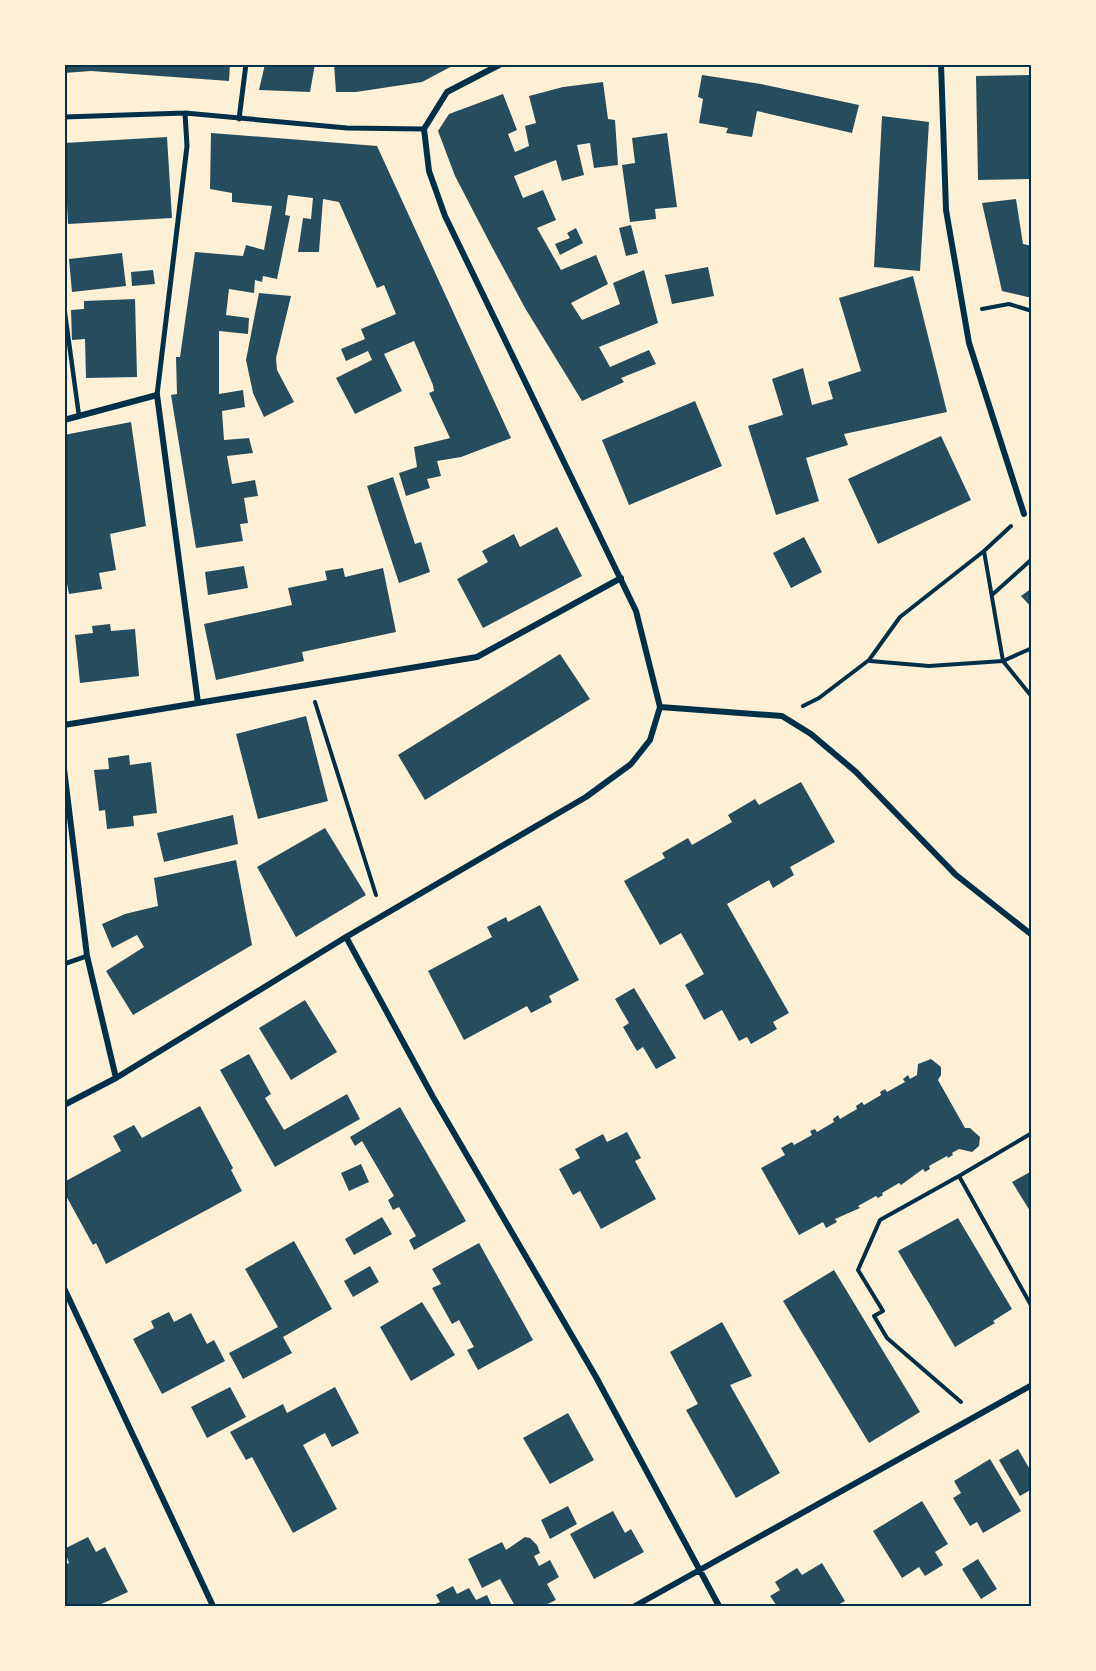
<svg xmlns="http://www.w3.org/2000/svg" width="1096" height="1671" viewBox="0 0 1096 1671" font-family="Raleway,sans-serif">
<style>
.building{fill:#264d5e}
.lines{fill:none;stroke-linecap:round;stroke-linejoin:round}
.path{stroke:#003049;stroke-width:4}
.service{stroke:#003049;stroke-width:4.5}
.pedestrian{stroke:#003049;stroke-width:5}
.minor{stroke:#003049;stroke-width:6}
.neatline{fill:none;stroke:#003049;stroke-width:2}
</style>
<rect width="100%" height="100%" fill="#fdf0d5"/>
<!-- building -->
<path class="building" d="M64,64H230L229,81L91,71L64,73Z
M265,64H315L310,92L259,90Z
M334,64H456L422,82L356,92H336Z
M702,75L761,84L859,105L852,133L757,111L752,137L726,133L728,128L699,123L703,99L698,97Z
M1032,75V179L978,180L976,76Z
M603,82L608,119L615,120L618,165L594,168L590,143L577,145L584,175L562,181L556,160L514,176L523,198L543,190L556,220L537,228L561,270L596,255L608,284L571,303L582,320L620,304L613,283L644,270L658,323L599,347L610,367L649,350L656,364L621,378L624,382L582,401L525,308L492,247L455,176L438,131L449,114L503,94L517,130L508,134L515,152L529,146L525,126L536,123L529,96L563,87Z
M882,116L929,122L920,271L874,267Z
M211,133L377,146L511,438L461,457L437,461L441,476L427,479L430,488L406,496L399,473L417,467L414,447L450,438L429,393L434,391L433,385L414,341L384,354L402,391L355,414L336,378L372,360L368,351L346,361L341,349L365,339L361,329L396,314L384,285L377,288L339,202L323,199L319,252H298L303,218L311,219L313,198L288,195L285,215L290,216L277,279L263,276L262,282L255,280L254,293L229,289L226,315L249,318L248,334L219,331V394L243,390L245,407L222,411L224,440L249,438L253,453L227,456L232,484L255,480L258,496L244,498L248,523L240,524L243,541L196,548L171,395L177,394L176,357H180L195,252L243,256L246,245L264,250L272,206L232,202V193L210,189Z
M667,133L677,207L655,209L656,219L630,222L622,165L635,163L632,138Z
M167,137L172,218L68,224L64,143Z
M1016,199L1023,244L1032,246L1029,261L1032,262V298L1002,291L982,203Z
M631,225L638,253L626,256L619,228Z
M576,228L583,243L560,255L555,244L570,238L567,233Z
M122,253L126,286L72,292L69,259Z
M708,267L714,296L672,304L665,275Z
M153,270L155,284L132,286L131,272Z
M913,276L947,412L844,434L848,445L806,458L819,501L776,515L748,426L783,415L772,379L803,368L812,405L833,399L828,382L861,371L839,298Z
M259,293L291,296L276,358L277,370L294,402L264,417L253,393L246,360Z
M135,299L137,377L86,378L85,339L72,340L71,310L84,309V301Z
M695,401L722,466L629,505L602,440Z
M131,422L146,526L110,534L116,570L99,573L102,589L69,594L64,568V435Z
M941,436L971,500L878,544L848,479Z
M393,477L415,544L421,542L430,572L399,583L367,486Z
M557,527L582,576L483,628L457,579L488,562L482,551L514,534L520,547Z
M804,537L822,572L791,588L773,553Z
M244,566L248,588L208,595L205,572Z
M343,568L345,577L383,568L396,632L302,652L304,661L216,680L204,624L292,605L288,588L327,580L325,571Z
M1032,588V608L1021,596Z
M110,624L111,631L135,629L139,676L80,683L75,635L93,633L92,626Z
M560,654L590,699L425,800L398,755Z
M306,716L328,801L258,819L236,734Z
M129,755L130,765L151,762L157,813L133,816L134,826L107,829L105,810L99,811L94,770L109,769L108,758Z
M801,782L835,842L790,867L794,875L773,888L769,880L727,904L789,1013L773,1022L777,1029L751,1044L747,1037L739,1041L722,1010L704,1020L685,985L704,974L681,933L660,945L624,881L665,858L662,853L688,838L692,845L732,822L728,815L755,799L759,805Z
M233,815L238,844L164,862L157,833Z
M325,828L366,895L296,937L257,867Z
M236,860L252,945L133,1015L106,971L144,947L137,935L112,948L102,924L125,914L158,906L154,878Z
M540,905L579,980L549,996L552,1002L531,1013L527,1006L464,1040L428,971L492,937L487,927L506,917L508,922Z
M634,988L676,1058L656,1069L643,1047L637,1051L623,1027L629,1023L615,999Z
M305,1000L337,1052L291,1080L259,1028Z
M249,1054L271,1094L265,1098L284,1130L347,1094L360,1119L275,1167L220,1070Z
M931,1059L941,1067V1075L938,1080L965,1128H970L980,1137L979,1146L972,1152L959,1149L952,1153L953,1155L948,1158L947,1156L929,1166L930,1169L925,1172L923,1169L901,1185L899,1183L882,1193L883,1195L878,1198L876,1196L858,1206L860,1208L835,1219L837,1222L826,1228L823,1222L799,1235L761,1168L785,1155L781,1148L792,1142L794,1145L812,1135L810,1131L815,1129L817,1132L834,1122L833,1119L838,1115L840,1119L857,1109L856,1106L862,1102L864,1105L881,1095L880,1092L885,1089L887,1092L905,1082L903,1079L908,1075L910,1079L917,1075L918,1064Z
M200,1106L233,1168L231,1170L242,1191L106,1264L96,1243L93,1245L64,1192V1182L121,1151L113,1136L134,1125L142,1138Z
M400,1107L466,1221L414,1250L409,1240L416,1236L399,1207L393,1210L388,1200L394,1196L383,1177L362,1141L355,1146L350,1137Z
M627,1132L641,1158L635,1161L656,1199L601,1229L580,1191L573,1195L559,1169L580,1158L575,1149L603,1134L607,1142Z
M361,1164L369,1182L349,1191L341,1173Z
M1032,1171V1214L1012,1182Z
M382,1217L392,1234L354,1255L345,1239Z
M958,1218L1012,1309L993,1321L995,1323L955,1347L898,1251Z
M294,1241L332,1309L283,1337L292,1353L243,1379L229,1353L278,1327L245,1269Z
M479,1243L533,1340L478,1370L467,1350L474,1347L459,1320L452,1324L432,1288L441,1284L432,1269Z
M370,1266L379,1282L353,1297L344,1281Z
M834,1270L920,1412L869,1443L783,1301Z
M422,1302L455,1355L411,1381L380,1327Z
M169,1312L174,1322L191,1313L207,1344L214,1340L225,1361L162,1394L133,1339L154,1328L151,1321Z
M722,1322L752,1376L730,1385L780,1473L736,1498L686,1410L698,1404L670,1352Z
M230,1387L246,1417L207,1438L191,1407Z
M335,1387L359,1433L332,1447L325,1433L303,1445L337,1509L293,1533L252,1457L246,1460L230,1432L283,1404L287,1413Z
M568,1413L594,1460L550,1484L523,1438Z
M1018,1449L1032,1473V1489L1020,1496L999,1460Z
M990,1459L1021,1511L983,1533L977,1522L970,1526L953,1498L961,1493L954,1481Z
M922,1501L948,1544L935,1552L943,1565L925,1576L919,1567L902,1578L873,1531Z
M568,1506L577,1524L550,1539L541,1520Z
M613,1511L625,1533L631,1529L644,1552L594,1579L570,1534Z
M88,1537L96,1552L105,1547L128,1592L97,1606H64L67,1599L64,1565L69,1563L64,1549Z
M525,1537L530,1538L537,1545L540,1553L534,1556L539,1566L550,1560L559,1577L547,1584L556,1600L543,1606H515L500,1579L482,1588L468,1559L502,1542L506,1550Z
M978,1559L997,1589L981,1599L962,1569Z
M822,1563L845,1601L836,1606H777L770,1596L780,1590L775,1582L797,1568L802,1575Z
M453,1586L457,1594L469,1588L476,1600L487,1595L492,1606H431L440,1602L436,1595Z"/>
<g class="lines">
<!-- path -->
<path class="path" d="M982,309L1009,304L1032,311
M984,551L1003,661L1032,697
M992,595L1032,559
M870,661L929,666L1003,661L1032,648
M315,702L376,895
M803,706L819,698L869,660L900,617L984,551L1011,526
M959,1176L1032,1133
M961,1402L887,1338L874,1316L883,1311L858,1270L880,1220L959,1176L1032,1307"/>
<!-- service -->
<path class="service" d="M64,306L79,416
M64,964L87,956"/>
<!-- pedestrian -->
<path class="pedestrian" d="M64,117L185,113L347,128L424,129
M239,119L246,64
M157,395L187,146L185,113"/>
<!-- minor -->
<path class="minor" d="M501,64L447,92L424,129L429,171L445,216L636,611L660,707
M941,64L946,210L969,343L1024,514
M64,420L157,395L198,703
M660,707L782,716L811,734L856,772L956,875L1032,935
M64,725L477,657L621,578
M64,769L87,956L116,1078
M346,937L433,1097L596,1377L719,1606
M64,1105L116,1078L346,937L586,797L631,764L650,740L660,707
M64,1288L213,1606
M635,1606L1032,1385"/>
</g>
<!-- border -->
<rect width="1096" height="1671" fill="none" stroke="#fdf0d5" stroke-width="132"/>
<rect x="66" y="66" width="964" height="1539" class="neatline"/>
</svg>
